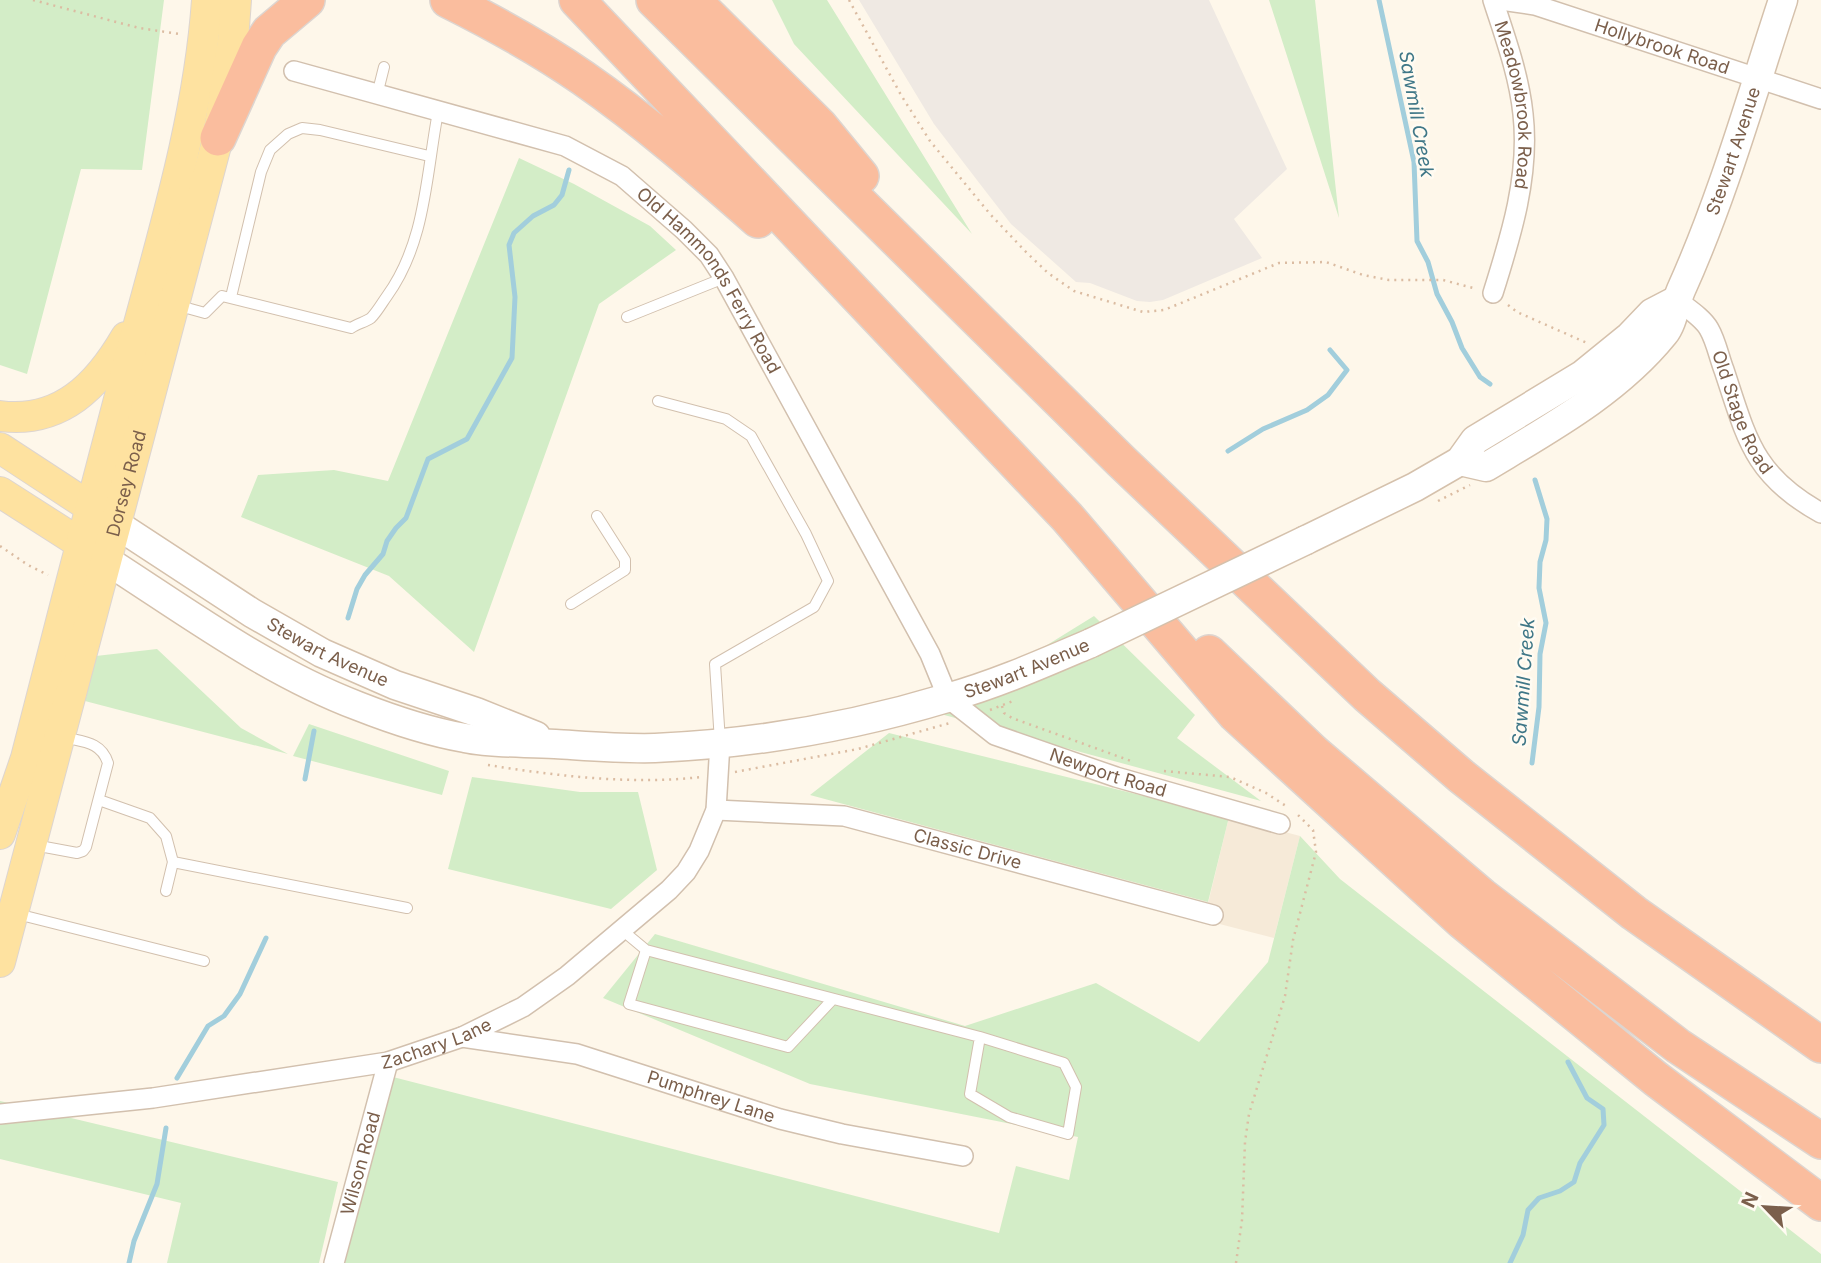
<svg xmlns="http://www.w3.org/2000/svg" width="1821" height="1263" viewBox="0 0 1821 1263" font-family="Inter,sans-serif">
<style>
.residential{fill:#f6ead8}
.industrial{fill:#efe9e3}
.green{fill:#d3edc7}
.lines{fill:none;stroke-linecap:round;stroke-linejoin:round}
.stream{stroke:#a2cedc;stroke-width:5}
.lane-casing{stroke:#d2c0ae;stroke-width:12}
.street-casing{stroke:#d2c0ae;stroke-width:22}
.secondary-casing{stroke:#d5c1ac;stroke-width:31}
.primary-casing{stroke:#ddd5d0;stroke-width:32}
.highway-casing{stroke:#ddd5d0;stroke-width:38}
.path{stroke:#dbbca2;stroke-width:2.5;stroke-dasharray:2 5;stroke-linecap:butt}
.lane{stroke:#fff;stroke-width:10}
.street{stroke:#fff;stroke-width:19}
.secondary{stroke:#fff;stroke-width:28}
.primary{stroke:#fee2a0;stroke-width:30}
.highway{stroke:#fabd9e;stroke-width:35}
.secondary-bridge-casing{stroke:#d5c1ac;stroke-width:31;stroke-linecap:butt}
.secondary-bridge{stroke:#fff;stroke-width:28}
.labels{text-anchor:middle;stroke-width:5;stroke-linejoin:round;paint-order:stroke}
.street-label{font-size:18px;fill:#7b5f4b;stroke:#fffbf2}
.water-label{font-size:19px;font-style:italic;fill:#3f7787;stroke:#fffbf2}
</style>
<rect width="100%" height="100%" fill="#fef7ea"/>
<!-- residential -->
<path class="residential" d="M1229,817L1300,836L1274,938L1204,920Z"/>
<!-- industrial -->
<path class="industrial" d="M859,0H1209L1287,169L1234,219L1262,258L1163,300L1150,302L1137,301L1090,283L1076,282L1011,224L980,184L934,124Z"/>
<!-- green -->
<path class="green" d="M0,0H164L142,170L81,169L27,374L0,365Z
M772,0H827L972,234L794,44Z
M1269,0H1315L1339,218Z
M519,158L574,184L650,226L676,250L599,304L474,652L389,576L241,517L258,475L334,470L388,481Z
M1094,616L1195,715L1177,738L1261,801L937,713Z
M157,649L241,728L288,754L85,701L96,656Z
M309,724L449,771L442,795L293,756Z
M889,733L1229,817L1208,902L810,795Z
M472,777L580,792H638L657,870L611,909L448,869Z
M1300,836L1340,879L1821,1254V1263H345L393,1077L999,1233L1016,1166L1069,1180L1078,1137L810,1084L603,998L655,934L965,1026L1096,983L1199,1042L1268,962Z
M0,1101L338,1182L319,1263H167L181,1203L0,1159Z"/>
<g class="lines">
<!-- stream -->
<path class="stream" d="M1379,0L1414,162L1417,241L1428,262L1437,294L1452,322L1462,348L1480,377L1490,384
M1228,451L1263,429L1307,410L1328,395L1347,370L1330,350
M348,618L357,589L365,575L383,554L387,541L396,528L406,518L428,459L467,439L512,358L515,297L509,245L514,233L533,216L554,205L562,195L569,170
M1532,763L1539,707L1540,654L1546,623L1539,588L1540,562L1546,540L1547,519L1535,480
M305,779L314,731
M177,1078L208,1026L224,1016L240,994L266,938
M129,1263L134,1241L157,1184L166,1128
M1510,1263L1523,1235L1528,1210L1539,1198L1560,1191L1574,1182L1580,1163L1604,1125L1603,1109L1587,1098L1568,1062"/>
<defs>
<path id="lane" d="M377,95L384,67
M231,297L261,172L270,150L288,134L302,128L320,130L429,156
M176,305L205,313L222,296L351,328C357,324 365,322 371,318C377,312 382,303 387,296C426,242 426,175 438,112
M627,317L724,278
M658,401L726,419L751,436L806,534L828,581L814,607L715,664L720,742
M571,604L625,570V560L597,516
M99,800L150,818L166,836L173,862L166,891
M34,845L77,853L83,851L86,847L108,763C101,741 82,742 63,737
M173,862L407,908
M17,914L204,961
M622,930L646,950L980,1037L1064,1063L1076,1087L1068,1134L1009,1117L970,1094L980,1037
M646,950L629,1004L788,1047L833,999"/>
<g id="street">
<path id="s1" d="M1493,0C1505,37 1519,75 1523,114C1530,175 1511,236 1493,293"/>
<path id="s2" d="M1501,0L1535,5L1821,99"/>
<path id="s3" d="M294,71L565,146L622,176L684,230L709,255L724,278L930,654L948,698L995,735L1116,777L1280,824"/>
<path id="s4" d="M1677,300C1687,308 1703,318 1709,329C1716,341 1719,357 1724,370C1747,439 1753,475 1821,513"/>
<path id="s5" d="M716,810L844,816L1213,915"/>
<path id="s6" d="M462,1037L577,1054L780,1119L842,1134L963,1156"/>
<path id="s7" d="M0,1114L153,1098L388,1062L462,1037L523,1007L567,976L669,890L686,872L699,851L716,810L720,743"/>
<path id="s8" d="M334,1263L388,1062"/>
</g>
<g id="secondary">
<path id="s9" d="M1460,461L1486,467C1549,429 1617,392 1664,334C1673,323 1675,304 1681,290C1723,197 1751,97 1783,0"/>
<path id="s10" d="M116,524L252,613L322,653L395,685L476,712L536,736"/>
<path d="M1306,540L1415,487L1460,461L1475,440L1582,375L1630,336L1652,313L1677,300"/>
<path id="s11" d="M106,560C187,612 268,672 358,706C391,719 430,732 465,738C493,744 525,742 555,744C588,746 622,749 655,748C753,744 854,726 947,698C997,684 1044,663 1091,643"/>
</g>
<g id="primary">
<path d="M0,416C61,424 98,385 126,337"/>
<path d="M0,448L107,518"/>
<path d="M0,492L97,554"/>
<path d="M0,834L26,758C61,619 98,481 134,342C164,230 199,116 207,0"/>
<path id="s12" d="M0,962L218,138L233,41L236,0"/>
</g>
<path id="highway" d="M448,0C494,23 540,48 583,78C645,121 701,170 758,220
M577,0L1067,517L1235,714L1462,921L1656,1079L1821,1203
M654,0L1121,461L1367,695L1461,776L1634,913L1821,1045
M693,0L820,126L861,176
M218,138L259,47L269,32L307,0
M1209,653L1313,752L1482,896L1678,1046L1821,1141"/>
</defs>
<!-- lane casing -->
<use href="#lane" class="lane-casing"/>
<!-- street casing -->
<use href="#street" class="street-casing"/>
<!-- secondary casing -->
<use href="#secondary" class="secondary-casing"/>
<!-- primary casing -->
<use href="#primary" class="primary-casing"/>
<!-- highway casing -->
<use href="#highway" class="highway-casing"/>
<!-- path -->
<path class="path" d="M33,0L139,28L180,34
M849,0L901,95L930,141L990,214L1026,252L1048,273L1074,291L1143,312L1164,310L1279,263L1326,262L1363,275L1389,280H1443L1477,289
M1508,305L1517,312L1587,343
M1438,501L1470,485
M0,546L28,565L48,575
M1002,706L1004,713L1012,718L1131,761
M990,710L1013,701
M488,765C557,776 632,785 701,777
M1164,771L1230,777L1266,793L1286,806
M735,772L858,749L950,723
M1236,1263L1242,1220L1245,1142L1249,1114L1285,996L1293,940L1316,852L1313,830L1295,812"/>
<!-- lane -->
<use href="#lane" class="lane"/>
<!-- street -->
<use href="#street" class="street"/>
<!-- secondary -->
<use href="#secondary" class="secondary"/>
<!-- primary -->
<use href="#primary" class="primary"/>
<!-- highway -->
<use href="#highway" class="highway"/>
<defs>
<path id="secondary-bridge" d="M1091,643L1306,540"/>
</defs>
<!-- secondary-bridge casing -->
<use href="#secondary-bridge" class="secondary-bridge-casing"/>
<!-- secondary-bridge -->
<use href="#secondary-bridge" class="secondary-bridge"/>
</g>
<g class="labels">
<!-- street labels -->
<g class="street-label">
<text dy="6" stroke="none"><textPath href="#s2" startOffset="168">Hollybrook Road</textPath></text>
<text dy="6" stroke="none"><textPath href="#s1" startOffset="108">Meadowbrook Road</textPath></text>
<text dy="6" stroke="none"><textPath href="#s9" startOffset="446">Stewart Avenue</textPath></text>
<text dy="6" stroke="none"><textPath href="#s3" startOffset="483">Old Hammonds Ferry Road</textPath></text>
<text dy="6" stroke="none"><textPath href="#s4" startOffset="133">Old Stage Road</textPath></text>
<text dy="6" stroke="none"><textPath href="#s12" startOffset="495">Dorsey Road</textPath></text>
<text dy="6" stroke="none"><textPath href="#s10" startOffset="248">Stewart Avenue</textPath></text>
<text dy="6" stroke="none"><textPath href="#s11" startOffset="976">Stewart Avenue</textPath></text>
<text dy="6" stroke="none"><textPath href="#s3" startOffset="1146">Newport Road</textPath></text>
<text dy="6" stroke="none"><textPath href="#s5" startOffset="256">Classic Drive</textPath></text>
<text dy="6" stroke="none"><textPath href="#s7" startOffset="443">Zachary Lane</textPath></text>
<text dy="6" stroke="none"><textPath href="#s6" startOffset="257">Pumphrey Lane</textPath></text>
<text dy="6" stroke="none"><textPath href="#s8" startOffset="103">Wilson Road</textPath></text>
</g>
<!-- water labels -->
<g class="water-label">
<text transform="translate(1417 114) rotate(80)" y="7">Sawmill Creek</text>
<text transform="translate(1523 682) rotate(-86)" y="7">Sawmill Creek</text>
</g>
</g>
<!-- north arrow -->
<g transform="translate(1765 1207) rotate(295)" stroke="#fffbf2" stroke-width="5" paint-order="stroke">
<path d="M0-5L12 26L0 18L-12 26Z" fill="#7b5f4b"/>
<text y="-10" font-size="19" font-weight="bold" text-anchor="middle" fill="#7b5f4b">N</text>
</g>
</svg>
